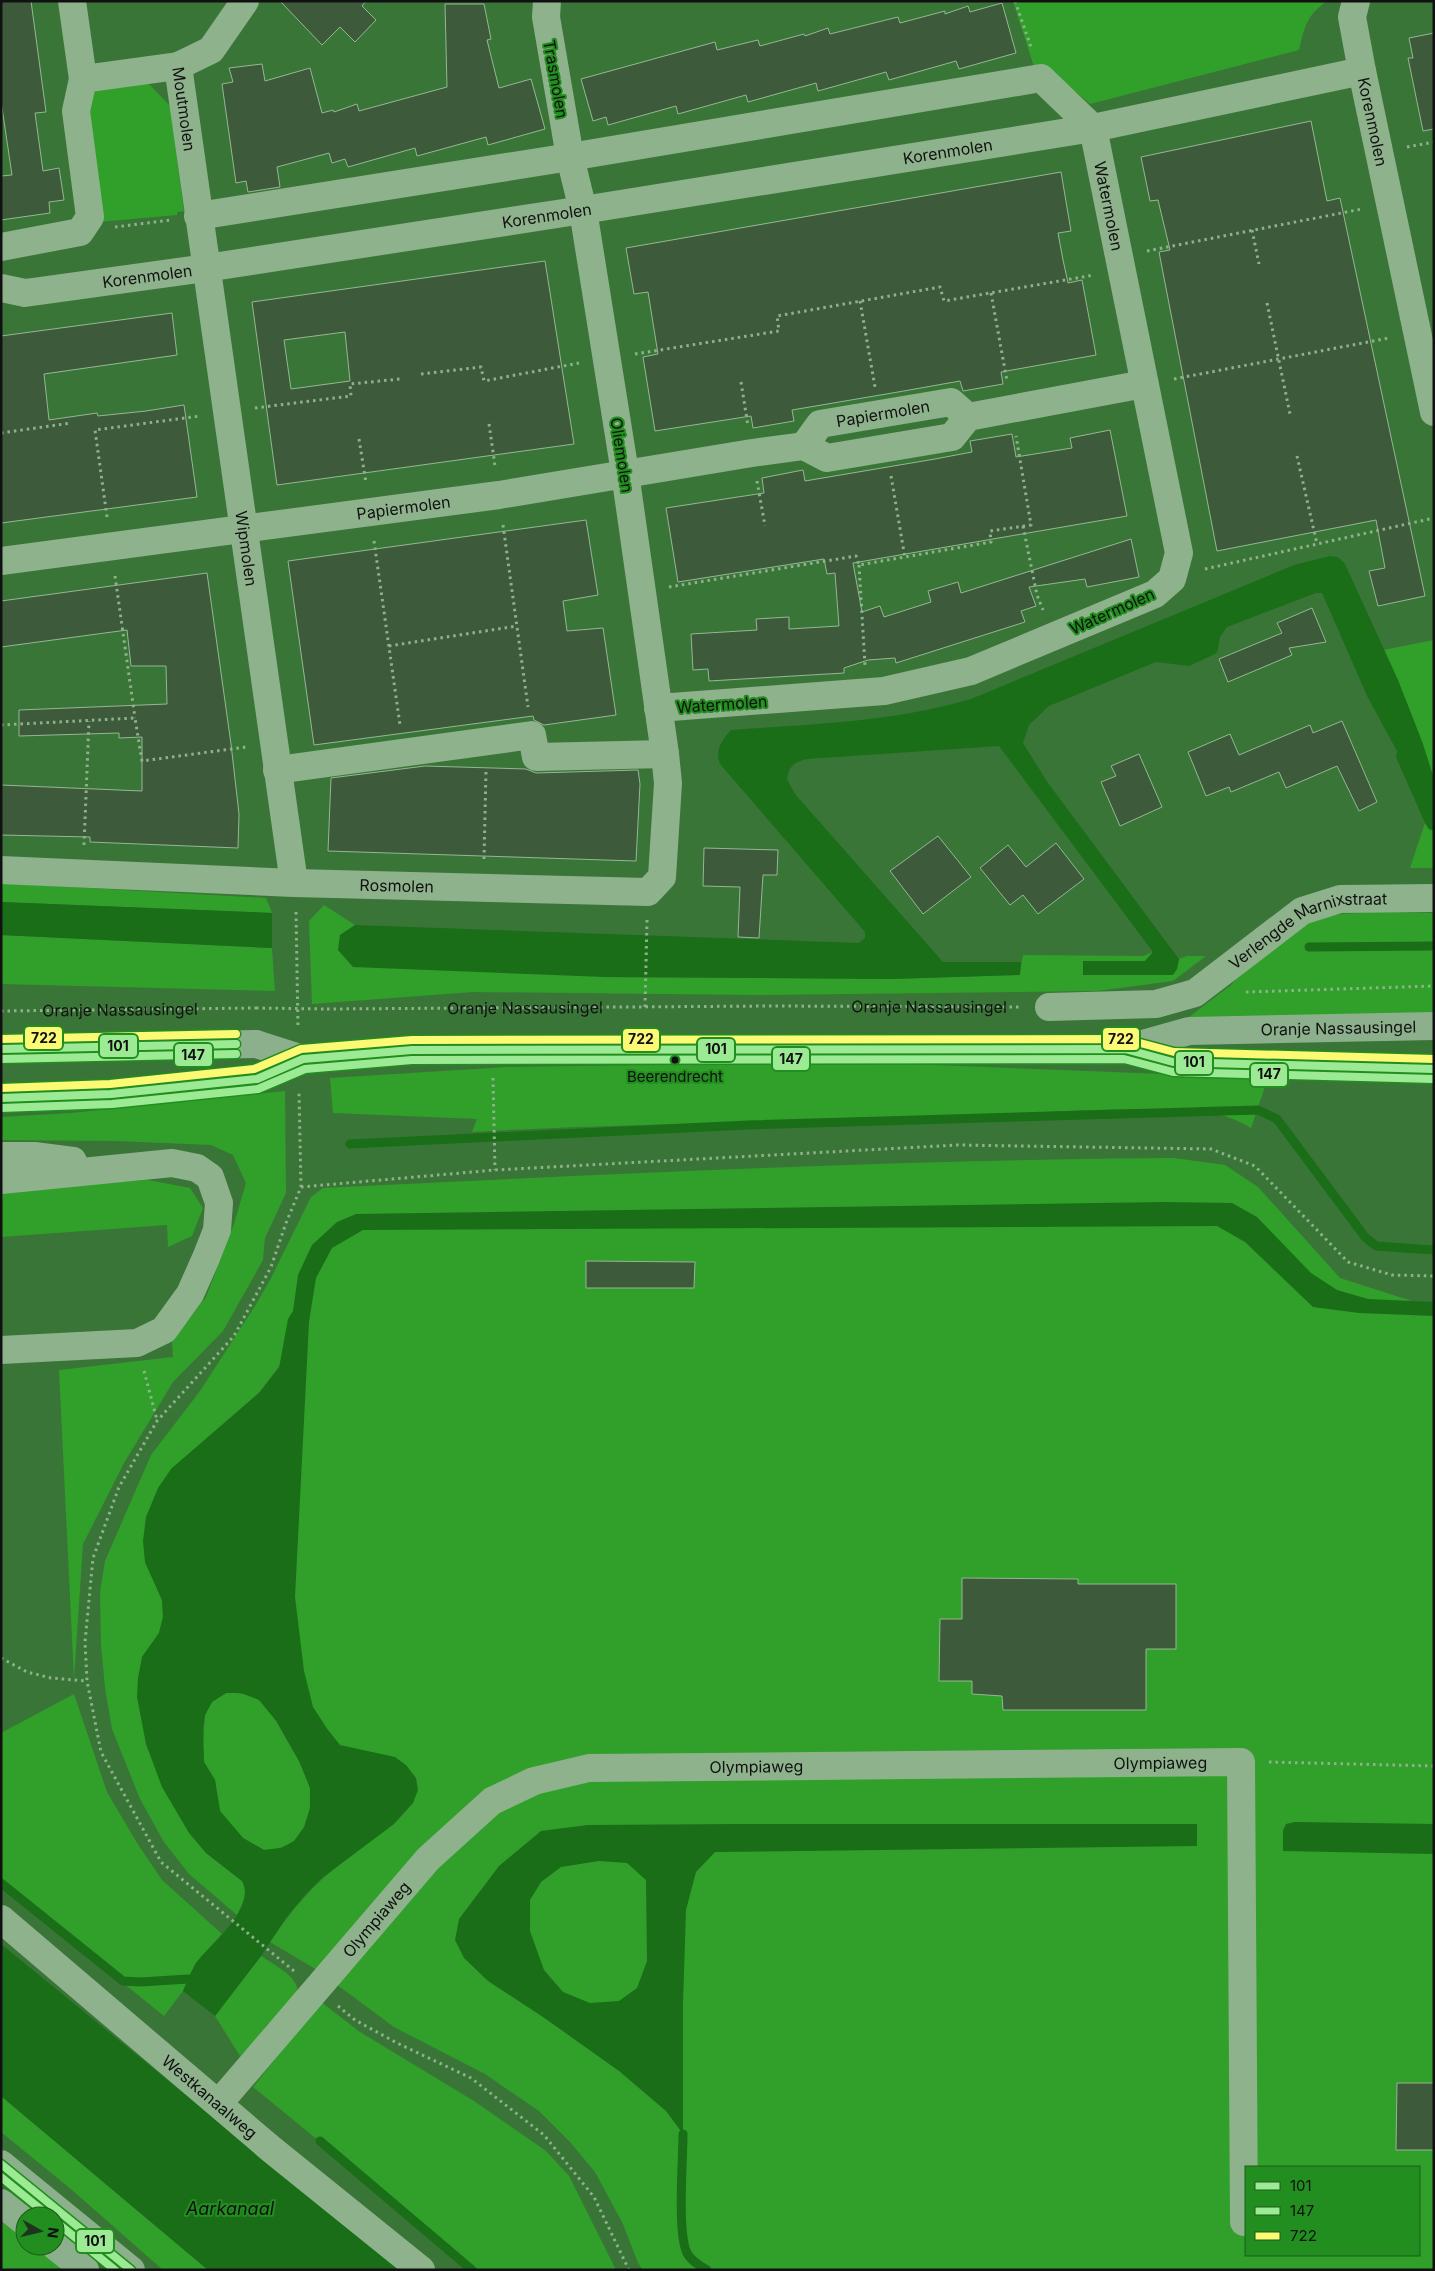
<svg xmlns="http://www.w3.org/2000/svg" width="1435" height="2271" viewBox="0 0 1435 2271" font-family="Inter,sans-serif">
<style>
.green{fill:#30a02a;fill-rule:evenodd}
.water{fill:#1a6e18;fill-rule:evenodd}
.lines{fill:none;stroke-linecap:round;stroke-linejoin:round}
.stream{stroke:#1a6e18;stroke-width:9}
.building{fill:#3d5b3b;stroke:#95b794;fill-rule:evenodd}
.path{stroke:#8eb28c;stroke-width:3;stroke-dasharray:2.5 4;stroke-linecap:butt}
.minor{stroke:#8eb28c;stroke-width:28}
.major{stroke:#8cb08c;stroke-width:28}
.path-bridge{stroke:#8eb28c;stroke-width:3;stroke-dasharray:2.5 4;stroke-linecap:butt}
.major-bridge{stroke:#8cb08c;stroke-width:28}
.bus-1-casing{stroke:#228e1f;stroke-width:11}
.bus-2-casing{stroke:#228e1f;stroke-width:11}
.bus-3-casing{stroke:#228e1f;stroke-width:11}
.bus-1{stroke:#9ceb94;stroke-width:8}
.bus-2{stroke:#9ceb94;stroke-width:8}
.bus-3{stroke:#fcf975;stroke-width:8}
.bus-dot{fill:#111;stroke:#228e1f;stroke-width:2}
.labels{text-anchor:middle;stroke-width:4;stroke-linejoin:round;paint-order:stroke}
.bus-label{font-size:15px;fill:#111;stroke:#228e1f}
.street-label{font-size:16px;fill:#111;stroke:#228e1f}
.water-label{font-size:18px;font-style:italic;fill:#111;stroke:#228e1f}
.line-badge{stroke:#228e1f;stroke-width:2}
.pale-badge-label{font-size:14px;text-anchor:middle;font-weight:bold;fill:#111}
</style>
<rect width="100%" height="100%" fill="#3a7538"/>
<!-- green -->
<path class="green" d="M1013,1H1327C1306,16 1305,26 1299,50L1090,104L1052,72L1035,70Z
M146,81L170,106L184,211L177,212V215L98,222L80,87Z
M1434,640V779C1420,735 1404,692 1383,650Z
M1425,823L1429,829L1434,831V868H1410Z
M1,883L266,898L272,913L1,902Z
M324,905L355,925L340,935L605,977L891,979L1019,975L1023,955L1143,956L1153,952L1145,961H1083V975H1172L1177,969L1179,959L1187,956H1206L1173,981L1097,991L755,995L473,992L312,1004L309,921Z
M1373,912L1434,913V1018L1217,1019L1189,1017L1231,985L1273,932L1296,917Z
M1,935L272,948L275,991L1,984Z
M859,1062L1268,1078L1251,1128C1235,1118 1218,1113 1199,1111C1114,1105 1029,1115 944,1117C786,1122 629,1123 472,1132L477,1119L333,1113L330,1078L507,1067Z
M285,1091L286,1193L265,1238L263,1260L223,1331L173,1382L124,1463L83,1544L74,1679L59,1370L173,1357L172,1342L206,1297L234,1224L246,1183L233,1155L211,1145L116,1141L1,1140V1117L71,1113Z
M1174,1158L1225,1165L1258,1187L1340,1278L1434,1308V2270H643L638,2263L623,2224L595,2172L570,2142L539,2111L485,2074L394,2027L317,1970L270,1942C291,1911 313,1884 343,1862L282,1691L279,1366L259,1393L171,1469L145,1562L162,1600L163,1617L159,1633L142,1657L206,1853L242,1881C249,1893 242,1904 237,1915L189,1874L164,1842L140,1799L112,1729L105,1688L101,1644L100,1592L105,1561L151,1455L200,1391L255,1306L271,1278L311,1197L323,1188C606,1174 890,1160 1174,1158ZM1246,2167H1419V2255H1246Z
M148,1180L190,1188L203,1208L192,1236L168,1247L167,1225L1,1237V1190Z
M226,1693C236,1693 250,1693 259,1700C270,1708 279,1726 285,1737C294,1753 307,1771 310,1789C313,1805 307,1832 293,1842C285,1848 274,1849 264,1850L243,1838L220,1811L215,1780L204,1762L203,1745L205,1715L212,1702Z
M74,1694L107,1792L137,1843L162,1880L222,1934L196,1963L183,1991L164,2016L1,1884V1733Z
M261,1956C274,1965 303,1978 297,1997C295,2005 283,2014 277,2020L273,2019L265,2027L261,2035L240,2056L215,2016Z
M321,2002L360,2032L474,2101L546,2151L569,2176L616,2270H477L253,2087Z
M1,2096L208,2270H163L72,2190L1,2132Z
M1,2215L25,2234V2246H40L69,2270H1Z"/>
<!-- water -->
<path class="water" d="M1330,556L1338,557L1345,564L1398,680L1423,744L1434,779V831L1429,829L1425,823L1396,757L1397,751L1368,698L1322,593H1316L1227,627L1220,637L1217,653L1189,666L1156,662L1049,706L1029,725L1023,743L1048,783L1179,959L1177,969L1173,975H1083V961H1145L1153,952L999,746L807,759C794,762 789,766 787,779L795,794L943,962H1021L1020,975L891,979L605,977L353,967L338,950L340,935L355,925L859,943L865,938V932L720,764C715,750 721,741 731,730C812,724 893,722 971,699L1294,565Z
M1,902L272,913V948L1,935Z
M1164,1202L1232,1203L1257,1217L1311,1273L1337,1290L1368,1299L1434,1302V1316L1359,1313L1313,1307L1245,1242L1217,1226L363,1230L332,1248L316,1278L309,1322L295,1597L304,1671L313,1707L328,1730L340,1745L395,1757L406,1765L416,1778L418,1790L413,1803L394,1824L322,1878L304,1896L286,1918L261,1956L215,2016L183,1991C187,1982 191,1971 196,1963C211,1943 257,1908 242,1881L206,1853L189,1833L162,1787L146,1744L137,1697L138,1678L142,1657L159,1633L163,1617L162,1600L145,1562L143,1541L146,1517L158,1488L171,1469L259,1393L279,1368L288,1319L293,1311L298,1275L312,1245L337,1222L356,1214ZM226,1693H241L259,1700L277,1722L299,1761L310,1788V1808L304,1827L294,1841L281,1848L264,1850L243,1838L220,1811L215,1780L204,1762L203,1729L205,1715L212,1702Z
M1295,1822L1434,1824V1854L1283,1851V1830L1286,1824Z
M738,1824H1197V1846L715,1852L696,1872L686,1910L683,2003V2134L666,2111L619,2071L543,2017L488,1981L464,1958L455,1940L459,1919L499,1866L541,1831L588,1825ZM599,1861L627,1863L646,1880L647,1961L637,1988L619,2001L590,2003L563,1992L544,1970L530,1931V1900L541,1882L561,1867Z
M1,1944L400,2270H208L1,2096Z"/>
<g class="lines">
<!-- stream -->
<path class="stream" d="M1309,947L1434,946
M350,1144L748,1125L1258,1110L1277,1119L1365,1237L1376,1246L1434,1250
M1,1883L123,1981L141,1982L188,1979
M683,2134C683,2160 677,2233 687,2253C691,2261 700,2266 707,2270
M320,2141L472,2270"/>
</g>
<!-- building -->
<path class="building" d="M1,1H31L46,112L35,113L43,171L59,168L64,200L49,202L50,213L1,220V176L12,175L1,101Z
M280,1H366L362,6L376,20L355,42L340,27L322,45Z
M1002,3L1016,53L959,69L956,61L889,80L886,72L818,91L816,83L748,102L746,95L678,114L676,106L608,125L606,117L593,121L581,79L715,42L717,50L758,40L760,46L804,34L805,36L828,28L830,34L898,17L900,23L945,11V14L968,6L970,12Z
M445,4H484L491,39L487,40L499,88L531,79L545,129L488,145L486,137L417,156L415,148L348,167L345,159L332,163L329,153L277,167L280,187L248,192L246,181L236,183L222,84L233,82L229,68L262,64L265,81L310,68L322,113L333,110L334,112L357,104L359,111L447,87Z
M1434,33V129L1423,131L1408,58H1413L1409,38Z
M1311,121L1327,201L1340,198L1425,596L1378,606L1369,571L1385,568L1376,520L1217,551L1159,252L1170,250L1158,200L1150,201L1141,157Z
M1061,172L1071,231L1058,233L1063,260L1068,283L1082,280L1096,355L1001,372L1003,384L963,391L960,381L898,392L792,410L794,421L753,428L751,416L655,431L643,357L658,354L648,292L634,294L626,248Z
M545,261L574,444L277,485L252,302ZM345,332L350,381L291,389L284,340Z
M172,313L177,355L44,374L49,420L97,413L98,416L146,411L184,405L197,497L1,523V336Z
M1110,430L1127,516L853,563L862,612L880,606L884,617L931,602L928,591L958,582L961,593L1131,539L1139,577L1087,587L1085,579L1029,587L1036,606L1021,611L1025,622L896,663L895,658L868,660L844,668V673L709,681L708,669L693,670L691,634L757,630L756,619L789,617V629L839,626L835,573L827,574L824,559L678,582L666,508L764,493L762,478L803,470L805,481L935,459L972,452L970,441L1012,434L1016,457L1072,448L1070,438Z
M586,520L598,595L563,601L567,631L603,628L616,715L544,725L534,720L533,716L314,745L288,561Z
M207,573L231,744L239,814L238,848L90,842V837L1,835V785L142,791V737L119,738V733L19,736V710L167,704L166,666H131L127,630L1,647V601Z
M1312,608L1326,642L1289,648L1292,655L1228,682L1219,659L1282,633L1277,623Z
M1342,721L1377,802L1359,811L1337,766L1286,788L1279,772L1231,792L1229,787L1206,796L1188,752L1230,734L1239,755L1310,725L1313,733Z
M1139,754L1162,807L1120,826L1101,782L1116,776L1111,766Z
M425,766L526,769L536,773L638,770L640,784L636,861L328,851L331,778Z
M938,836L971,877L923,914L890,871Z
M1056,843L1084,879L1038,914L1023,895L1010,905L980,868L1008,845L1026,867Z
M704,848L778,850L777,875H763L759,938L738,937L740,887L703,886Z
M586,1261L695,1262L694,1288H586Z
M962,1578L1078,1579V1584H1176V1649H1146V1710H1003L1002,1696L972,1694V1681H939L940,1619H962Z
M1397,2083H1434V2150H1396Z"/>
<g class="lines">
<!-- path -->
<g class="path">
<path d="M1015,1L1032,50"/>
<path d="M1407,147L1434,142"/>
<path d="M115,227L171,220"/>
<path d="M1252,230L1259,264"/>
<path d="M1147,251L1362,209"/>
<path d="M991,293L1007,381"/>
<path d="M860,301L875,387"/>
<path d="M1267,303L1290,414"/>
<path d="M635,354L779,331L777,316L940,287L944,301L1094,275"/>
<path d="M421,374L481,367L484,381L579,363"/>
<path d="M1174,379L1389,338"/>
<path d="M741,382L748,426"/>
<path d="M255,408L351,396L350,384L400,379"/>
<path d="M489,424L495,466"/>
<path d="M1,433L71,423"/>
<path d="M359,439L366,483"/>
<path d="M1297,456L1317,544"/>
<path d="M891,476L905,558"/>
<path d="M757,481L765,526"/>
<path d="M107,517L95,430L200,416"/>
<path d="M503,525L528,707"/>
<path d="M1023,526L1037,595L1043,610"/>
<path d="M374,541L400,725"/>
<path d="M859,565L865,665"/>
<path d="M1205,569L1434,518"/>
<path d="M115,576L135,718"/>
<path d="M669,587L856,556L859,565L991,542L990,531L1031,525L1016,436"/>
<path d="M389,646L517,626"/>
<path d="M1,725L135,718L142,761L246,747"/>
<path d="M84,845L89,721"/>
<path d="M484,859L486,770"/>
<path d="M296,912L298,1028"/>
<path d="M1246,992L1434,986"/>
<path d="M645,1007L647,920"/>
<path id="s1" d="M327,1009L772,1006L1022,1007"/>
<path id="s2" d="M1,1011L256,1008"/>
<path d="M493,1078L495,1170"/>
<path d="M301,1187L495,1170L958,1145L1211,1149L1255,1166L1348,1262L1392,1275L1434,1276"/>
<path d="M144,1371L157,1420"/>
<path d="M1,1658L27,1672L51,1678L87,1681"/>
<path d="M1269,1762L1434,1766"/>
<path d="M294,1971L161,1862L101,1752L87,1681L85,1642L93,1558L119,1487L157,1421L234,1336L271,1267L286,1223L301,1187L299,1092"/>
<path d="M338,2006L355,2020L397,2043L471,2078L544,2135L594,2197L629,2270"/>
</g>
<!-- minor -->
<g class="minor">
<path id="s3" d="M72,1L83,79L178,66L294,883"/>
<path d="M1356,1L1352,17L1362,71"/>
<path d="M178,66L211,50L245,1"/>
<path id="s4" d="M198,216L570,157L1041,78L1093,128L1179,553L1172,579L1155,594L971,671L884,691L658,708"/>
<path d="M1,247L80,232L90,217L76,111L83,79"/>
<path id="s5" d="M1,288L25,293L206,268L583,210L1093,128L1362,71L1434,412"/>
<path id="s6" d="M804,446L820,424L951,402L968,417"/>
<path id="s7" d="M1,561L499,495L752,453L804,446L827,458L952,437L968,417L1144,384"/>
<path d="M277,770L532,735L536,757L665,754"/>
<path id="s8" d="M1,870L294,883L648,892L662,877L668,783L665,754L625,473L583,210L570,157L546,17L547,1"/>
<path id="s9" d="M1049,1007L1156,1004L1195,993L1302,911L1340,899L1434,898"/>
<path d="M1,1156H34L73,1161"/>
<path d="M1,1180L172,1163L197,1168L210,1177L219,1203L217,1230L206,1258L190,1294L164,1330L137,1343L1,1350"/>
<path id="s10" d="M1,1919L271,2149L421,2270"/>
<path id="s11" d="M219,2103L428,1859L492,1801L534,1781L589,1768L1241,1762L1244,2222"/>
</g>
<!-- major -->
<g class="major">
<path d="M1,1049L256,1044"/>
<path id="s12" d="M1125,1049L1189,1031L1434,1026"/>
<path d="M303,1059L412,1050L1125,1049L1173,1062L1434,1069"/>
<path d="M1,1098L111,1094L257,1079"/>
<path d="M1,2164L131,2270"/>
<path d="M1,2203L25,2222"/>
<path d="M55,2246L85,2270"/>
</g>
<!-- path-bridge -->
<path class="path-bridge" d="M256,1008L327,1009"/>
<!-- major-bridge -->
<path class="major-bridge" d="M256,1044L303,1059
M257,1079L303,1059"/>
<defs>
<path id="bus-1" d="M1,1049L236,1044
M1,1098L111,1094L257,1079L303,1059L412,1050L1125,1049L1173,1062L1434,1069
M1,2164L131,2270"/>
<path id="bus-2" d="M1,1059L236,1054
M1,1108L112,1104L258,1089L305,1069L412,1060L1124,1059L1173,1072L1434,1079
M1,2177L49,2216
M55,2221L115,2270"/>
<path id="bus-3" d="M1,1039L236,1034
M1,1088L110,1084L254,1069L301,1049L412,1040L1125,1039L1174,1052L1434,1059"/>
</defs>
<!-- bus-1 casing -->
<use href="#bus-1" class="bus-1-casing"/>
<!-- bus-2 casing -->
<use href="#bus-2" class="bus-2-casing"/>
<!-- bus-3 casing -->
<use href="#bus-3" class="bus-3-casing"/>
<!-- bus-1 -->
<use href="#bus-1" class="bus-1"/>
<!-- bus-2 -->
<use href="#bus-2" class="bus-2"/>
<!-- bus-3 -->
<use href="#bus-3" class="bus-3"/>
</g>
<!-- markers -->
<circle class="bus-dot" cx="675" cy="1060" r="4.5"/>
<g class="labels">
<!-- bus labels -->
<g class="bus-label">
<text x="675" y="1082">Beerendrecht</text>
</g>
<!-- street labels -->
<g class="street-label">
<text transform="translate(556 79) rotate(80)" y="6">Trasmolen</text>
<text dy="6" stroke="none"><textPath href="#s3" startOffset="218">Moutmolen</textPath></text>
<text dy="6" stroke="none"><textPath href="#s5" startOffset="1432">Korenmolen</textPath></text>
<text dy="6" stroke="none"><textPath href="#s5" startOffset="958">Korenmolen</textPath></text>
<text dy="6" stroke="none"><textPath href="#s4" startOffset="1006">Watermolen</textPath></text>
<text dy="6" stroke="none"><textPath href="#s5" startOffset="552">Korenmolen</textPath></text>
<text dy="6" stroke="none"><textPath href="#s5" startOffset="148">Korenmolen</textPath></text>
<text dy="6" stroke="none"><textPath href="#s6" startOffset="91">Papiermolen</textPath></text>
<text transform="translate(622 455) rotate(81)" y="6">Oliemolen</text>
<text dy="6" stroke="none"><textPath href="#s7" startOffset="406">Papiermolen</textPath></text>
<text dy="6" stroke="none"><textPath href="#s3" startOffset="662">Wipmolen</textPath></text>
<text transform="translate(1112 611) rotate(-24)" y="6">Watermolen</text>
<text transform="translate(722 704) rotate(-4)" y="6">Watermolen</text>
<text dy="6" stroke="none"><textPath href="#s8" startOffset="396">Rosmolen</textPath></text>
<text dy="6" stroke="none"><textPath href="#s9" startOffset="281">Verlengde Marnixstraat</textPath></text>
<text dy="6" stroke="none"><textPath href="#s1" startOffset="602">Oranje Nassausingel</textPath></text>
<text dy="6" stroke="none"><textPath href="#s1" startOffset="198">Oranje Nassausingel</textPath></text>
<text dy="6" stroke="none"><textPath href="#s2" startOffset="119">Oranje Nassausingel</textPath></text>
<text dy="6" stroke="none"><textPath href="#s12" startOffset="216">Oranje Nassausingel</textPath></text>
<text dy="6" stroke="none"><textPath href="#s11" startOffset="1082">Olympiaweg</textPath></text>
<text dy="6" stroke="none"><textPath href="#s11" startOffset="678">Olympiaweg</textPath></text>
<text dy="6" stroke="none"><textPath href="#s11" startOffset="242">Olympiaweg</textPath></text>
<text dy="6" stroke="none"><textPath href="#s10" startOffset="274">Westkanaalweg</textPath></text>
</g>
<!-- water labels -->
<g class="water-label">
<text x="230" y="2215">Aarkanaal</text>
</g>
</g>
<g class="line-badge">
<rect x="24" y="1026" width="39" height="24" rx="5" fill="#fcf975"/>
<rect x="1102" y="1027" width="38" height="24" rx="5" fill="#fcf975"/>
<rect x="622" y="1028" width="38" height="24" rx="5" fill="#fcf975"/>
<rect x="99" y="1034" width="39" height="24" rx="5" fill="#9ceb94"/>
<rect x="697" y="1038" width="38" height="24" rx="5" fill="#9ceb94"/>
<rect x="174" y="1043" width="39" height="24" rx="5" fill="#9ceb94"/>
<rect x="772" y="1047" width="38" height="24" rx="5" fill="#9ceb94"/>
<rect x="1175" y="1051" width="38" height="24" rx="5" fill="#9ceb94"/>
<rect x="1250" y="1063" width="38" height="24" rx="5" fill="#9ceb94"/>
<rect x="76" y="2229" width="38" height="24" rx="5" fill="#9ceb94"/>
</g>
<g class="pale-badge-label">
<text x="44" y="1043">722</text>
<text x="1121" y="1044">722</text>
<text x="641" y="1044">722</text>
<text x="118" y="1051">101</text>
<text x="716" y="1054">101</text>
<text x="193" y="1060">147</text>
<text x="791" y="1064">147</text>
<text x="1194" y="1067">101</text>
<text x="1269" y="1079">147</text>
<text x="95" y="2246">101</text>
</g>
<!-- border -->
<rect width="1435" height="2271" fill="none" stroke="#111111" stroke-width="5"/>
<!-- legend -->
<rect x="1245" y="2166" width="175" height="90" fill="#228e1f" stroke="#1b5c19"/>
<rect x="1255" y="2182" width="25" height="8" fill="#9ceb94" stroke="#1b5c19"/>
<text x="1290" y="2191" font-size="15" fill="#111111">101</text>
<rect x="1255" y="2207" width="25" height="8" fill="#9ceb94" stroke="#1b5c19"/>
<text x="1290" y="2216" font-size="15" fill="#111111">147</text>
<rect x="1255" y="2232" width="25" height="8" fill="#fcf975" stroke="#1b5c19"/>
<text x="1290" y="2241" font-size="15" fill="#111111">722</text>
<!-- north arrow -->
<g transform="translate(40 2231) rotate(98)"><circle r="24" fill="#228e1f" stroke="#1b5c19"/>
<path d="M0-4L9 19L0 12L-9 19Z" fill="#1f341f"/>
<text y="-8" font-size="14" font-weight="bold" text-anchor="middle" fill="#111111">N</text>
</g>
</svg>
